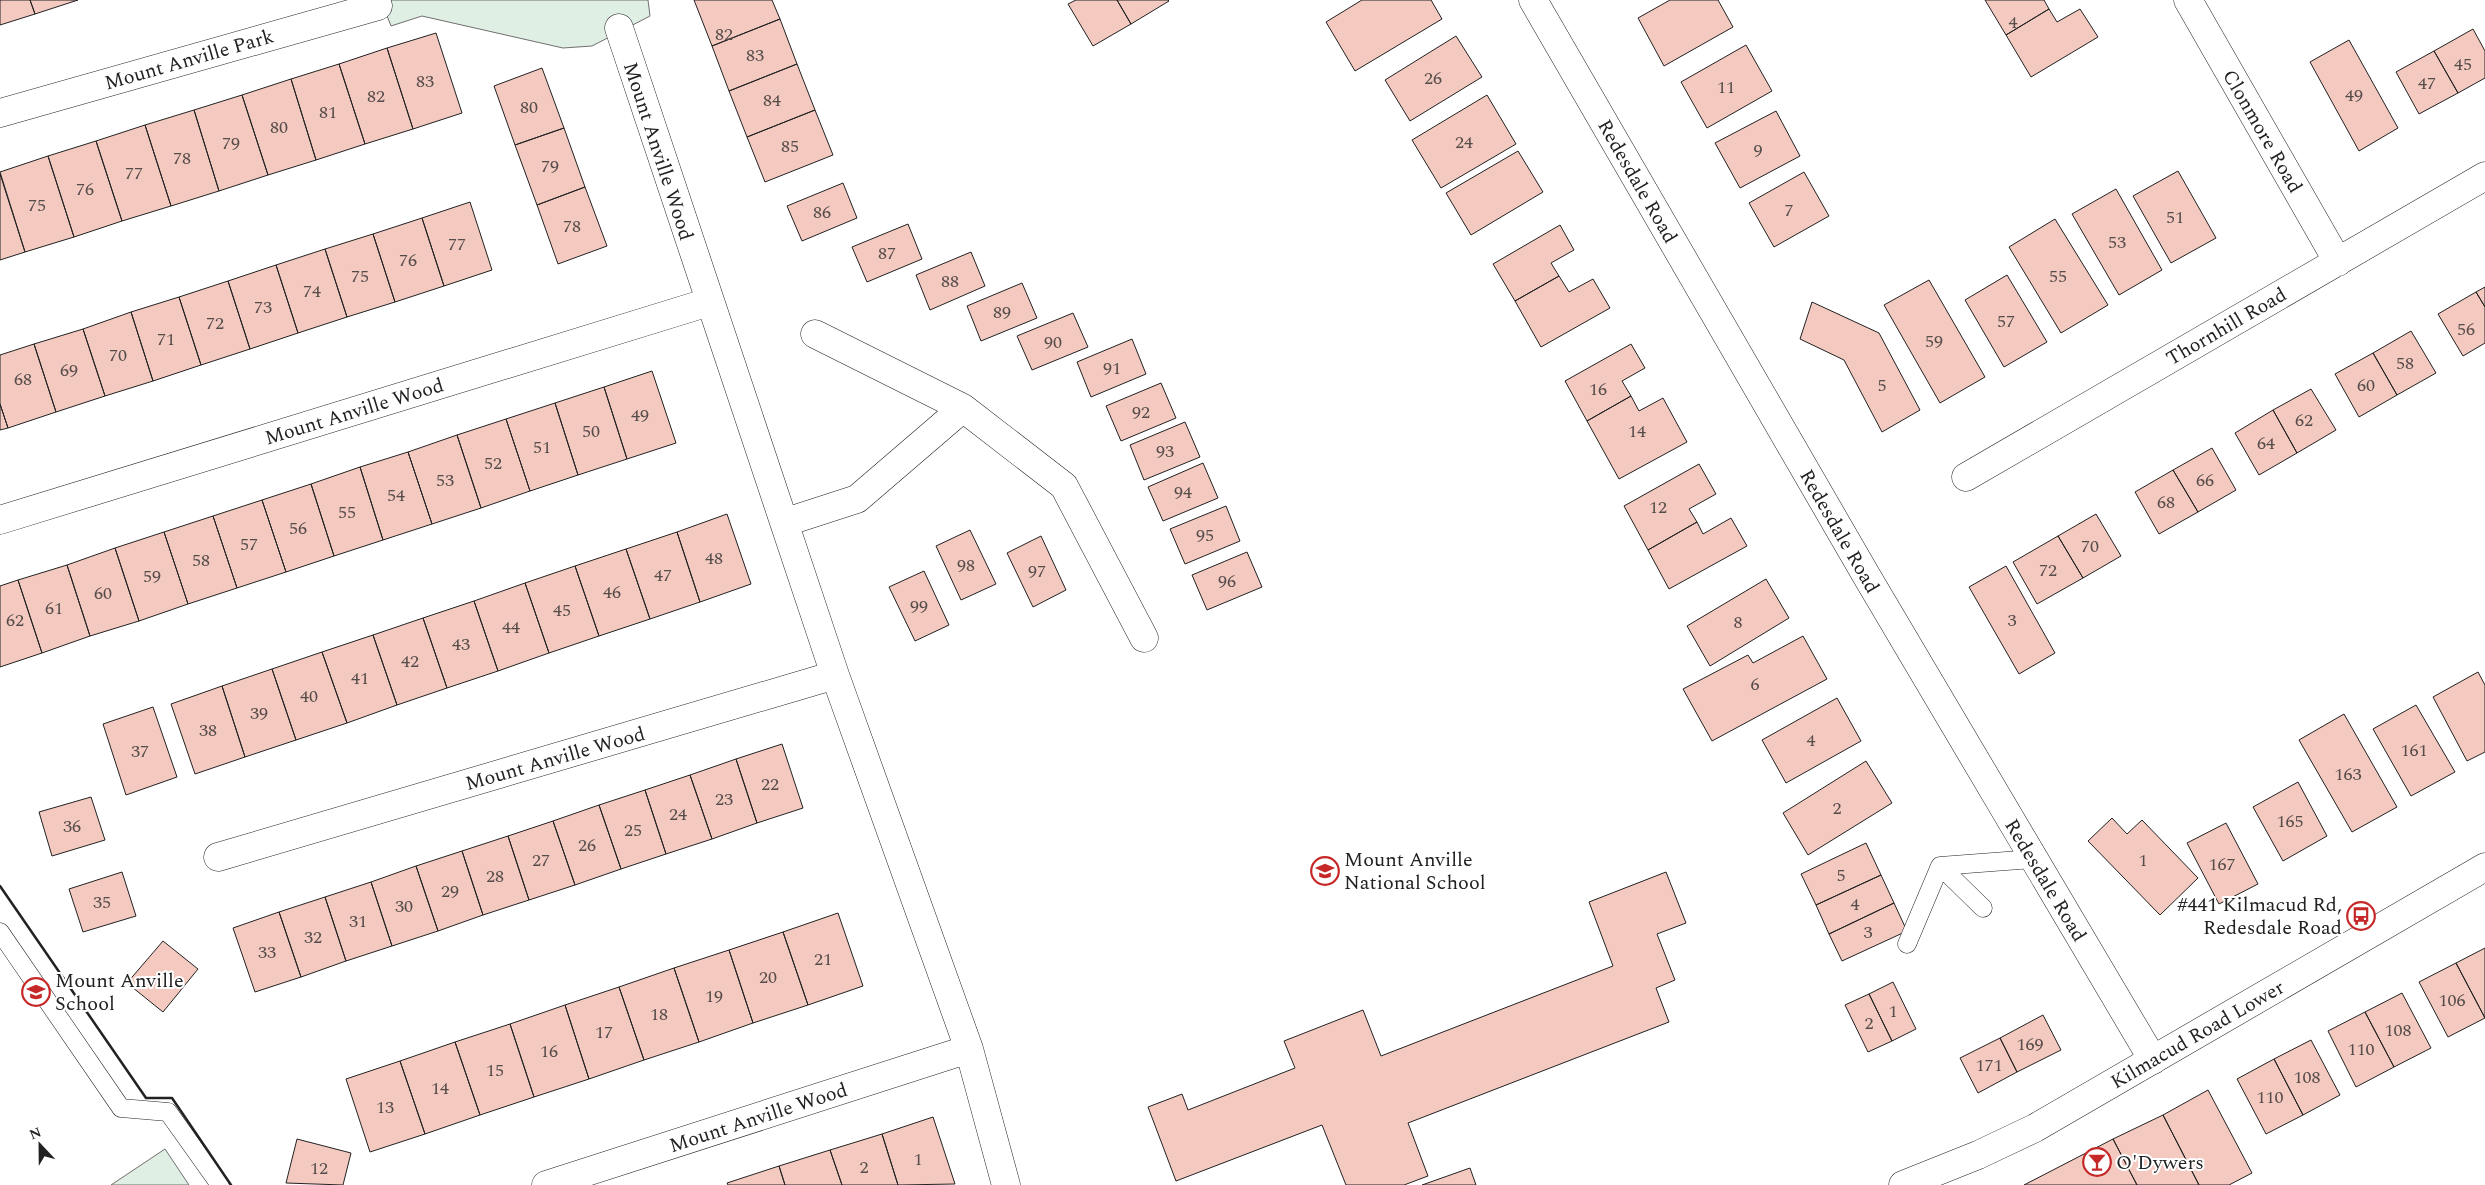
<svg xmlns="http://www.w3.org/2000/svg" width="2485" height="1185" viewBox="0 0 2485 1185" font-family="Spectral,serif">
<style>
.green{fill:#e0efe3;stroke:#6f6f6f}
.building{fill:#f3c9c0;stroke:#222}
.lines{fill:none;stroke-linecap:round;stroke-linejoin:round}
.service-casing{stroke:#222;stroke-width:19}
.minor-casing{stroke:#222;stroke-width:29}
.secondary-casing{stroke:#222;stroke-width:29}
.service{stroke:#fff;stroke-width:18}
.minor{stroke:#fff;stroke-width:28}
.secondary{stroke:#fff;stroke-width:28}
.wall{stroke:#222;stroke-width:2.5}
.labels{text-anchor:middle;stroke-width:4;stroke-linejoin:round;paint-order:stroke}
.number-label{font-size:18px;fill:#564c4a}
.street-label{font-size:20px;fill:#222;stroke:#fff}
.poi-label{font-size:20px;fill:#222;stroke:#fff;text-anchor:start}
</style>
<rect width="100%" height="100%" fill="#fff"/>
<!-- green -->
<path class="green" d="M381,0H648L650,16L592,46L563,48L422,16L391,26Z
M165,1149L189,1185H111Z"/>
<!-- building -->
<path class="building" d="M0,0H30L35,14L0,25Z
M30,0H78L35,14Z
M694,0H772L780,19L712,46Z
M1076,0H1117L1131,24L1093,46L1068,4Z
M1117,0H1168L1169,1L1131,24Z
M1362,0H1431L1442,19L1355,71L1326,22Z
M1670,0H1718L1733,27L1664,66L1638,18Z
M1985,0H2044L2049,9L2006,35Z
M2049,9L2057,22L2080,9L2098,37L2031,77L2006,35Z
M780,19L797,64L729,91L712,46Z
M2473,29L2485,51V78L2458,93L2434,51Z
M436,33L462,113L413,129L387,48Z
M1456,36L1482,77L1410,121L1385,80Z
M2349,40L2398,128L2359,151L2310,62Z
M1746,45L1772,91L1707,128L1681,82Z
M387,48L413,129L365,144L339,64Z
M2434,51L2458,93L2419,114L2396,72Z
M339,64L365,144L316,160L291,79Z
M797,64L815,110L747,137L729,91Z
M542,68L564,128L515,145L494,86Z
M291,79L316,160L268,175L242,95Z
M242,95L268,175L219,191L194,110Z
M1487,95L1516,144L1441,188L1412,140Z
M194,110L219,191L171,206L145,125Z
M815,110L833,155L765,182L747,137Z
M1776,111L1800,156L1740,188L1715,143Z
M145,125L171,206L122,221L96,141Z
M564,128L585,187L537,205L515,145Z
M96,141L122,221L74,237L48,156Z
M1518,151L1543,192L1471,235L1446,193Z
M48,156L74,237L25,252L0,172Z
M2178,171L2216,238L2171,263L2133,196Z
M1804,172L1829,216L1774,247L1749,203Z
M0,174L25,252L0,260Z
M843,183L857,218L802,241L787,206Z
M585,187L607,246L558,264L537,205Z
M2116,189L2162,270L2119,295L2072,214Z
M470,202L492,270L444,286L422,218Z
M422,218L444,286L395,302L373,234Z
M2055,219L2108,305L2061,333L2009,247Z
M908,224L922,259L867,282L852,247Z
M1560,225L1574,250L1551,263L1559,276L1515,301L1493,264Z
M373,234L395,302L347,317L325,249Z
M325,249L347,317L298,333L276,265Z
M971,252L985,286L930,310L916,275Z
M276,265L298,333L250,349L228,281Z
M2007,275L2047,342L2004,367L1965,300Z
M1559,276L1569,292L1593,279L1610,308L1541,347L1515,301Z
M1929,280L1985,377L1940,403L1884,305Z
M228,281L250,349L201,365L179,297Z
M1022,283L1037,318L981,341L967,306Z
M2485,287V307L2476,292Z
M2476,292L2485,307V343L2463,356L2438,314Z
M179,297L201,365L153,381L131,312Z
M1812,302L1879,333L1920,410L1882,432L1844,360L1800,339Z
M131,312L153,381L105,396L83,329Z
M1073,313L1088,347L1032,370L1017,336Z
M83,329L105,396L56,412L34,344Z
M2411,331L2436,373L2397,395L2373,353Z
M1132,339L1146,374L1091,397L1077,362Z
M34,344L56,412L8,428L0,404V355Z
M1631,344L1645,368L1622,381L1631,396L1587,421L1565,381Z
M2373,353L2397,395L2359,417L2335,374Z
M652,371L676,443L627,459L604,387Z
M1161,383L1176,418L1121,441L1106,406Z
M604,387L627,459L578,475L555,403Z
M2311,389L2336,430L2297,453L2273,410Z
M1631,396L1639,411L1663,398L1687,442L1619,479L1587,421Z
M555,403L578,475L530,491L506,419Z
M0,404L8,428L0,430Z
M2273,410L2297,453L2259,475L2235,433Z
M506,419L530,491L481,508L457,435Z
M1185,422L1200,457L1144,480L1130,445Z
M457,435L481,508L432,524L408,452Z
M2212,448L2236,490L2198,512L2173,470Z
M408,452L432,524L383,540L360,467Z
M1203,463L1218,498L1163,521L1148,487Z
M1699,464L1716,494L1689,509L1697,522L1648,550L1624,506Z
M360,467L383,540L334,556L311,484Z
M2173,470L2198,512L2159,534L2135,492Z
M311,484L334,556L286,572L262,500Z
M262,500L286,572L237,588L213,516Z
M1226,506L1240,541L1185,564L1170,529Z
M727,514L751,584L700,602L677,532Z
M2096,514L2121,556L2083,578L2058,536Z
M213,516L237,588L188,604L164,532Z
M1731,518L1747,546L1669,589L1648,550L1697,522L1703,534Z
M970,530L996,584L961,600L936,546Z
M164,532L188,604L139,621L115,548Z
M677,532L700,602L650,619L626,549Z
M1041,536L1066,590L1033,607L1007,553Z
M2058,536L2083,578L2037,604L2013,562Z
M115,548L139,621L90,636L67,565Z
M626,549L650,619L599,636L575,566Z
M1247,552L1262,587L1207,610L1192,575Z
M67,565L90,636L42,653L18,580Z
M575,566L599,636L549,653L525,583Z
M2006,566L2055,653L2019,674L1969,587Z
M924,571L949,625L915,641L889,587Z
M1766,579L1789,618L1710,666L1687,626Z
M18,580L42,653L0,667V586Z
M525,583L549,653L498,671L474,601Z
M474,601L498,671L447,688L423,618Z
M423,618L447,688L397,705L373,635Z
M373,635L397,705L347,723L322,652Z
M1803,636L1827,679L1712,741L1683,689L1748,655L1753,663Z
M322,652L347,723L296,740L272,669Z
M272,669L296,740L245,757L222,686Z
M2478,672L2485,685V752L2467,761L2433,697Z
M222,686L245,757L195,774L171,704Z
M1837,698L1861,741L1786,783L1762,740Z
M2416,705L2455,772L2411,796L2373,729Z
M153,707L177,777L126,795L103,724Z
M2344,714L2397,807L2352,832L2299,740Z
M782,744L803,808L757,823L736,759Z
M736,759L757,823L712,839L690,775Z
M1866,761L1892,803L1808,855L1783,813Z
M690,775L712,839L666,854L645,790Z
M2298,782L2327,836L2283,861L2253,807Z
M645,790L666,854L621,869L599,805Z
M91,797L105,840L52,856L39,812Z
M599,805L621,869L575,885L553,821Z
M2112,818L2127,834L2142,820L2198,878L2160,915L2088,841Z
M553,821L575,885L529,900L508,836Z
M2226,823L2258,884L2219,904L2187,843Z
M508,836L529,900L483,915L462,851Z
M1866,843L1881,875L1816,905L1801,874Z
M462,851L483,915L438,931L416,866Z
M416,866L438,931L392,946L371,882Z
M122,872L136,916L83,932L69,889Z
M1666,872L1686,923L1657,934L1675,980L1656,988L1669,1022L1408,1123L1428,1176L1404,1185H1346L1322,1125L1176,1181L1148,1107L1182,1094L1188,1110L1295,1068L1284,1041L1363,1010L1381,1056L1613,966L1589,902Z
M1881,875L1894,903L1829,934L1816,905Z
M371,882L392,946L346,961L325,897Z
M325,897L346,961L301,977L279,912Z
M1894,903L1907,931L1842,961L1829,934Z
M279,912L301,977L255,992L233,928Z
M838,913L863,986L808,1005L783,932Z
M783,932L808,1005L753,1023L729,950Z
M163,941L198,969L163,1012L127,983Z
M2485,948V1018L2456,963Z
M729,950L753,1023L699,1042L674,968Z
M2456,963L2485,1018L2448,1037L2419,982Z
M674,968L699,1042L644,1060L619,987Z
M1893,982L1916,1029L1892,1041L1869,994Z
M619,987L644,1060L589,1079L565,1005Z
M2402,993L2431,1048L2394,1067L2365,1012Z
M1869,994L1892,1041L1868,1052L1845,1005Z
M565,1005L589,1079L534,1097L510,1024Z
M2365,1012L2394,1067L2356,1087L2328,1031Z
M2043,1015L2061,1050L2017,1072L2000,1038Z
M510,1024L534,1097L480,1115L455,1042Z
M2000,1038L2017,1072L1978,1093L1960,1058Z
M2311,1040L2340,1095L2303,1115L2274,1059Z
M455,1042L480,1115L425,1134L400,1061Z
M2274,1059L2303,1115L2266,1134L2237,1079Z
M400,1061L425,1134L370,1152L346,1079Z
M2208,1090L2252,1173L2229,1185H2199L2163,1115Z
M2163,1115L2199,1185H2137L2113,1139Z
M933,1117L955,1184L898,1185L882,1134Z
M882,1134L898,1185H842L830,1150Z
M297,1139L351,1153L343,1185L286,1183Z
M2113,1139L2137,1185H2024Z
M830,1150L842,1185H785L779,1166Z
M779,1166L785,1185H728L727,1183Z
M1470,1168L1476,1185H1422Z"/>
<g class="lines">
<defs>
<path id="service" d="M1983,908L1940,866L2033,859
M0,932L121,1108L168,1112L220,1185
M1907,944L1940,866"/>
<path id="minor" d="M1533,0L1866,575L2153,1060
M2188,0L2338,262
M619,28L835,675L969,1049L1006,1185
M0,113L378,6
M815,334L963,408L1064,486L1144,638
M1966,477L2485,176
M0,520L709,302
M786,522L857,499L963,408
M218,857L835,675
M546,1185L969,1049"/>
<path id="secondary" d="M1903,1185L1978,1155L2035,1128L2485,867"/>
</defs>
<!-- service casing -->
<use href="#service" class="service-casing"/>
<!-- minor casing -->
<use href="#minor" class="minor-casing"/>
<!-- secondary casing -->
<use href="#secondary" class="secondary-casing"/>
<!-- service -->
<use href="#service" class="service"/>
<!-- minor -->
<use href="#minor" class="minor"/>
<!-- secondary -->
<use href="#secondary" class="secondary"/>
<!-- wall -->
<path class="wall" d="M0,886L146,1098H172L231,1185"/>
</g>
<!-- icons -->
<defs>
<symbol id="school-ring" viewBox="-11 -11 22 22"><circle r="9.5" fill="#fff" stroke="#c62828" stroke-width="1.5"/><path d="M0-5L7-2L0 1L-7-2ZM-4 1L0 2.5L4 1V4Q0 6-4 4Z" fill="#c62828"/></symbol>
<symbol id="bus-ring" viewBox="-11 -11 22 22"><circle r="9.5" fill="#fff" stroke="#c62828" stroke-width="1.5"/><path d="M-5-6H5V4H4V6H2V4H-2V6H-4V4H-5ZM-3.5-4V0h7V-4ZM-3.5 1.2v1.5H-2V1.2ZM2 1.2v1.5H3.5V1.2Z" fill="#c62828"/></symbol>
<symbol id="bar-ring" viewBox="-11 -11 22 22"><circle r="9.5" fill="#fff" stroke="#c62828" stroke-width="1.5"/><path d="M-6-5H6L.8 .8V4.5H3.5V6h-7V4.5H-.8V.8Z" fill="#c62828"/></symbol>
</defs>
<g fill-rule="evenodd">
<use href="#school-ring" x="1309" y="855" width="32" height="32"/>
<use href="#bus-ring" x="2345" y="900" width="32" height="32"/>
<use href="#school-ring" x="20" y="976" width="32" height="32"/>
<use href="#bar-ring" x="2081" y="1146" width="32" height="32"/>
</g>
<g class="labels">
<!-- number labels -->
<g class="number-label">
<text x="2013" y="28">4</text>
<text x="724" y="40">82</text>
<text x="755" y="61">83</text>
<text x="2463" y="70">45</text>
<text x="1433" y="84">26</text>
<text x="425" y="87">83</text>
<text x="2427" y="89">47</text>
<text x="1726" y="93">11</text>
<text x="2354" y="101">49</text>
<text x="376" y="102">82</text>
<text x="772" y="106">84</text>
<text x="529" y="113">80</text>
<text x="328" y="118">81</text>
<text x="279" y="133">80</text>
<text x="1464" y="148">24</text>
<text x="231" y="149">79</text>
<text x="790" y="152">85</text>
<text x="1758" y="156">9</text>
<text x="182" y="164">78</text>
<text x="550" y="172">79</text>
<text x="134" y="179">77</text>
<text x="85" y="195">76</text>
<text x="37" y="211">75</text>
<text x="1789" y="216">7</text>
<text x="822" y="218">86</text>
<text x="2175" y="223">51</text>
<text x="572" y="232">78</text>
<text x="2117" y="248">53</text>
<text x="457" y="250">77</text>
<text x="887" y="259">87</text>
<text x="408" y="266">76</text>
<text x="360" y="282">75</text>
<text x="2058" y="282">55</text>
<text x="950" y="287">88</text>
<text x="312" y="297">74</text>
<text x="263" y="313">73</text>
<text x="1002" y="318">89</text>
<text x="2006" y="327">57</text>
<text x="215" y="329">72</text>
<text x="2466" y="335">56</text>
<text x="166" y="345">71</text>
<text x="1934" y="347">59</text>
<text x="1053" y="348">90</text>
<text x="118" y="361">70</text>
<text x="2405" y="369">58</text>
<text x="1112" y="374">91</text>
<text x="69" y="376">69</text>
<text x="23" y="385">68</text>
<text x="1882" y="391">5</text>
<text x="2366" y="391">60</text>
<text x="1598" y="395">16</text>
<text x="1141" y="418">92</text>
<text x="640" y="421">49</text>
<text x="2304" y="426">62</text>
<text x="591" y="437">50</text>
<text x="1637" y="437">14</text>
<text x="2266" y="449">64</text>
<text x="542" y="453">51</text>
<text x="1165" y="457">93</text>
<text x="493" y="469">52</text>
<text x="445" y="486">53</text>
<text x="2205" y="486">66</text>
<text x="1183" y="498">94</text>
<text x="396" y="501">54</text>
<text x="2166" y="508">68</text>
<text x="1658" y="513">12</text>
<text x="347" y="518">55</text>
<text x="298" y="534">56</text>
<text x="1205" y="541">95</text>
<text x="249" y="550">57</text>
<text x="2090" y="552">70</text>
<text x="714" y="564">48</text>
<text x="201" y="566">58</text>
<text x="966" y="571">98</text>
<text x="2048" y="576">72</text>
<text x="1037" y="577">97</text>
<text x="663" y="581">47</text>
<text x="152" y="582">59</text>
<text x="1227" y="587">96</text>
<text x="612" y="598">46</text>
<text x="103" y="599">60</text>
<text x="919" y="612">99</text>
<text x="54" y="614">61</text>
<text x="562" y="616">45</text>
<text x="15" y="626">62</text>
<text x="2012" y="626">3</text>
<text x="1738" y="628">8</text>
<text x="511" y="633">44</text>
<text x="461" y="650">43</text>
<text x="410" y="667">42</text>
<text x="360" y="684">41</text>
<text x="1755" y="690">6</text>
<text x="309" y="702">40</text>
<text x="259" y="719">39</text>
<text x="208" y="736">38</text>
<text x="1811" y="746">4</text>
<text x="2414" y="756">161</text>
<text x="140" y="757">37</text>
<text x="2348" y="780">163</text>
<text x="770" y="790">22</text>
<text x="724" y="805">23</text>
<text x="1837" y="814">2</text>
<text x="678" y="820">24</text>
<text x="2290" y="827">165</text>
<text x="72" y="832">36</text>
<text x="633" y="836">25</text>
<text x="587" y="851">26</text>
<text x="541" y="866">27</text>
<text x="2143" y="866">1</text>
<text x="2222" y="870">167</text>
<text x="1841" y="881">5</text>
<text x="495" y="882">28</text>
<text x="450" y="897">29</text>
<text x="102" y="908">35</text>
<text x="1855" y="910">4</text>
<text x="404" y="912">30</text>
<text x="358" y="927">31</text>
<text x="1868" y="938">3</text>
<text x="313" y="943">32</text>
<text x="267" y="958">33</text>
<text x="823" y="965">21</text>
<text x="768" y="983">20</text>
<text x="714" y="1002">19</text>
<text x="2452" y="1006">106</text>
<text x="1893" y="1017">1</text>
<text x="659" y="1020">18</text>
<text x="1869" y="1029">2</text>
<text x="2398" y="1036">108</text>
<text x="604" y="1038">17</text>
<text x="2030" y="1050">169</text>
<text x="2361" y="1055">110</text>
<text x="549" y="1057">16</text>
<text x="1989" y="1071">171</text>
<text x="495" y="1076">15</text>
<text x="2307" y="1083">108</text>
<text x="440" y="1094">14</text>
<text x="2270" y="1103">110</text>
<text x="385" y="1113">13</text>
<text x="918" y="1165">1</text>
<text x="864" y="1173">2</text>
<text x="319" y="1174">12</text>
</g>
<!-- street labels -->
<g class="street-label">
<text transform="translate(189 59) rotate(-16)" y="7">Mount Anville Park</text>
<text transform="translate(2263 131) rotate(60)" y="7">Clonmore Road</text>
<text transform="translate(659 151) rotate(72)" y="7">Mount Anville Wood</text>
<text transform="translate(1638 181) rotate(60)" y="7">Redesdale Road</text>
<text transform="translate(2226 326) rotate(-30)" y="7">Thornhill Road</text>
<text transform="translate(354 411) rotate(-17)" y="7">Mount Anville Wood</text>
<text transform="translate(1840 531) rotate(60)" y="7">Redesdale Road</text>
<text transform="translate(555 758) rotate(-16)" y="7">Mount Anville Wood</text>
<text transform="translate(2046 880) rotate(59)" y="7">Redesdale Road</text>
<text transform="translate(2197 1034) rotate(-30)" y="7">Kilmacud Road Lower</text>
<text transform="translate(758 1117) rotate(-18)" y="7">Mount Anville Wood</text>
</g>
<!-- poi labels -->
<g class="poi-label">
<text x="1344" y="866">Mount Anville<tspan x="1344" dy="23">National School</tspan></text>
<text x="2342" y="911" text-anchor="end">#441 Kilmacud Rd,<tspan x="2342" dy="23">Redesdale Road</tspan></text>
<text x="55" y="987">Mount Anville<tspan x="55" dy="23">School</tspan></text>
<text x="2116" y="1169">O'Dywers</text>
</g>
</g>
<!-- north arrow -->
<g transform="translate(40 1145) rotate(338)" stroke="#ffffff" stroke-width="4" paint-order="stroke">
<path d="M0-4L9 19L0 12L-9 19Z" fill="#222222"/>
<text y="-8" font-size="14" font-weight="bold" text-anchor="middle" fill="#222222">N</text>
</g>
</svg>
